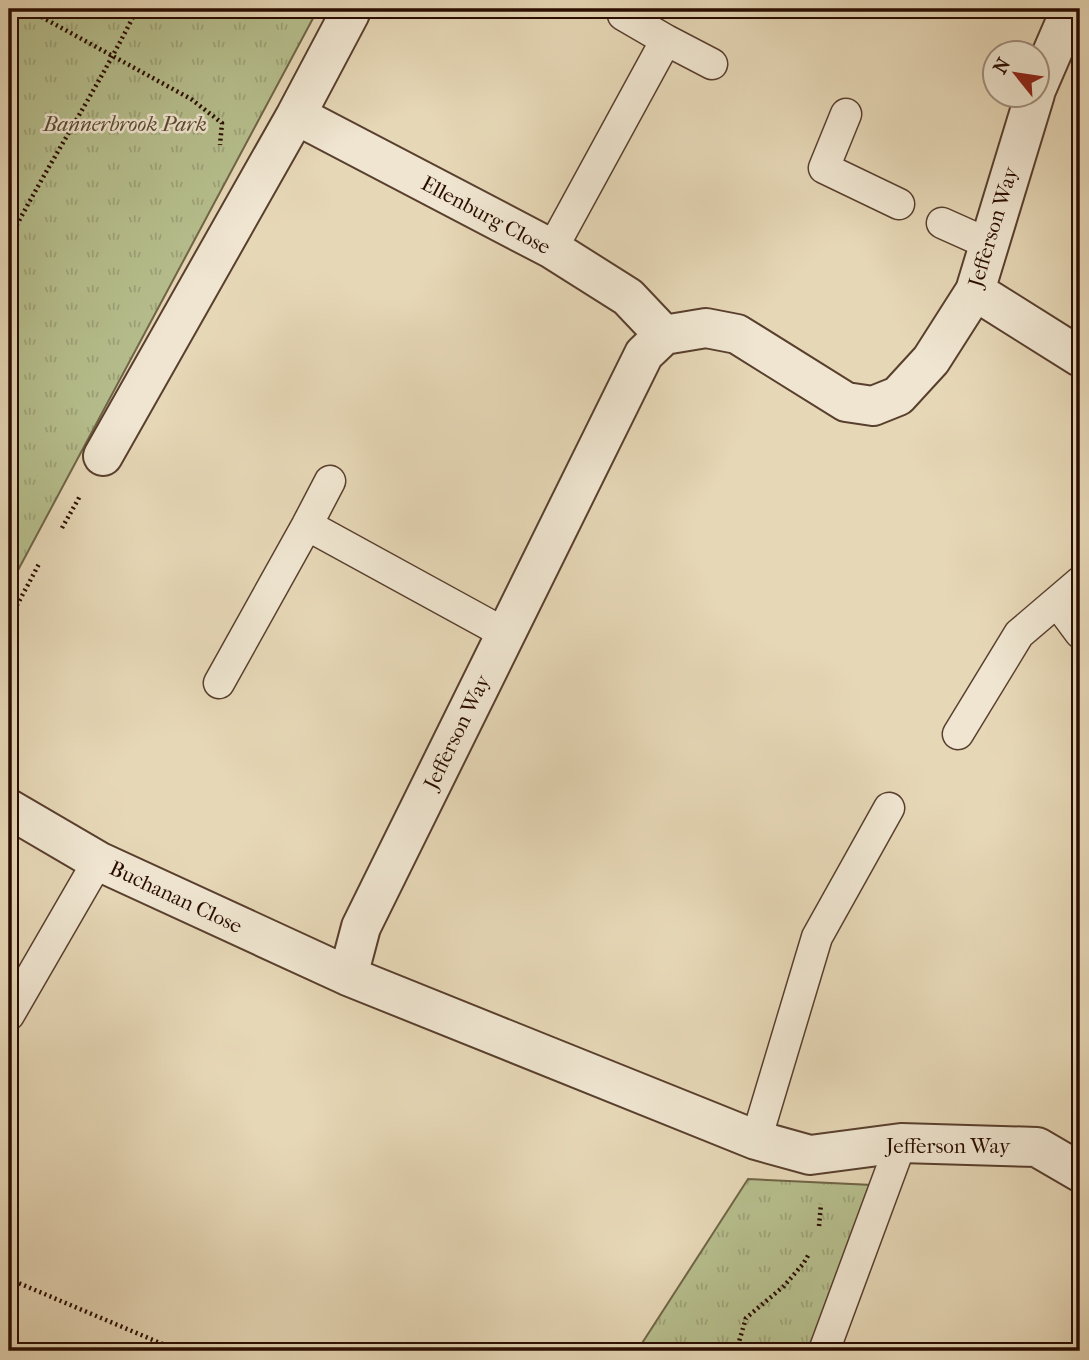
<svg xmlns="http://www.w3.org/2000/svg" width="1089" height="1360" viewBox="0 0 1089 1360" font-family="'IM FELL French Canon',serif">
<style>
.park{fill:url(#park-tufts);stroke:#706546;stroke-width:2}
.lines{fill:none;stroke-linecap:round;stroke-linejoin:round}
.lane-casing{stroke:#593f2e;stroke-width:33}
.street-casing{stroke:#593f2e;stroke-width:42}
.path{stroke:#2a0c00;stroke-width:4.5;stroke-dasharray:2 3.5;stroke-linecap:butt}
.lane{stroke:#efe5d0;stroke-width:30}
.street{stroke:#efe5d0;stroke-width:38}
.labels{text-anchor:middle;stroke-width:5;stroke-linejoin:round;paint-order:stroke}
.park-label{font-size:21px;font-style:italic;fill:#5b4a31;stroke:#efe5d0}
.street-label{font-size:21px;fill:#2a0c00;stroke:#efe5d0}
</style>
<defs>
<pattern id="park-tufts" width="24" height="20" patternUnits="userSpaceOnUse" patternTransform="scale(1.75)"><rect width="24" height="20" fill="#b6be8d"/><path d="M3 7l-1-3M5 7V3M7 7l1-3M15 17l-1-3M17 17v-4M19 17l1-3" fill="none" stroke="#9da278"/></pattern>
</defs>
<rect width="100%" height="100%" fill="#e6d7b6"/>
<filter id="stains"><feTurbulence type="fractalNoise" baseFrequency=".00286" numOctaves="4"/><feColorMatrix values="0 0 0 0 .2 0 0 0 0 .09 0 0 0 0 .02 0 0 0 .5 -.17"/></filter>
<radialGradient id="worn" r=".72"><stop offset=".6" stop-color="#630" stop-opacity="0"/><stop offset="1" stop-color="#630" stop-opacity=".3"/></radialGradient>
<!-- park -->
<path class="park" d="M9,9H318L9,587Z
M748,1179L872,1185L811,1351H637Z"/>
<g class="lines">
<defs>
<path id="lane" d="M666,40L712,64
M846,114L824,168L899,204
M942,223L989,244
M552,249L666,40L623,15
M307,525L506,634
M1057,602L1080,633
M219,683L307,525L330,481
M958,734L1019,634L1080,582
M9,1015L98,861
M756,1140L817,937L889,808
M824,1351L901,1143"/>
<path id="street" d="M350,13L296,115L552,249L628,297L664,335
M1036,90L1071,9
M1035,94L975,291L931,360L898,396L873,406L846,402L737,334L706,328L664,335L644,354L361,927L348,976L756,1140L810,1155L901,1143L1037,1147L1080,1172
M975,291L1080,357
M103,456L296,115
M9,809L98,861L348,976"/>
</defs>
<!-- lane casing -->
<use href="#lane" class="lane-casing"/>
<!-- street casing -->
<use href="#street" class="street-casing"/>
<!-- path -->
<path class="path" d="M27,9L191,99L222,123L220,145
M9,240C49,162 98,88 137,9
M62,528L80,496
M9,620L39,564
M819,1226L821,1204
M9,1279L179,1351
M740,1351L738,1345L746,1318L784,1286L803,1264L809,1254"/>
<!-- lane -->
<use href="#lane" class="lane"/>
<!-- street -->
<use href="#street" class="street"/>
</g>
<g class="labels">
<!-- park labels -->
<g class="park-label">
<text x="125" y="131">Bannerbrook Park</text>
</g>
<!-- street labels -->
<g class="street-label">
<text transform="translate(486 215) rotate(28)" y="7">Ellenburg Close</text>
<text transform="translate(993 227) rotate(-73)" y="7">Jefferson Way</text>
<text transform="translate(457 732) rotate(-64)" y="7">Jefferson Way</text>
<text transform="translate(176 897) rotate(25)" y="7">Buchanan Close</text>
<text x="948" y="1153">Jefferson Way</text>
</g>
</g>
<!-- margin -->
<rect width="1089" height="1360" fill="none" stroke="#e6d7b6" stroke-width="35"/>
<rect x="10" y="10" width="1068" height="1339" fill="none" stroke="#2a0c00" stroke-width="3.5"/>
<rect x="18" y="18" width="1054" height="1325" fill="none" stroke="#2a0c00" stroke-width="2"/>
<!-- north arrow -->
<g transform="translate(1016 74) rotate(300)"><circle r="33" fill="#efe5d0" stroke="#a08e7d" stroke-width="2"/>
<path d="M0-5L12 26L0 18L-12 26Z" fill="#8f2418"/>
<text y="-10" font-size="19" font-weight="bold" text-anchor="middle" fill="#2a0c00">N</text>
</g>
<rect width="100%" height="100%" filter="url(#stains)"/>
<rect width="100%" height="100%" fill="url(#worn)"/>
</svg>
